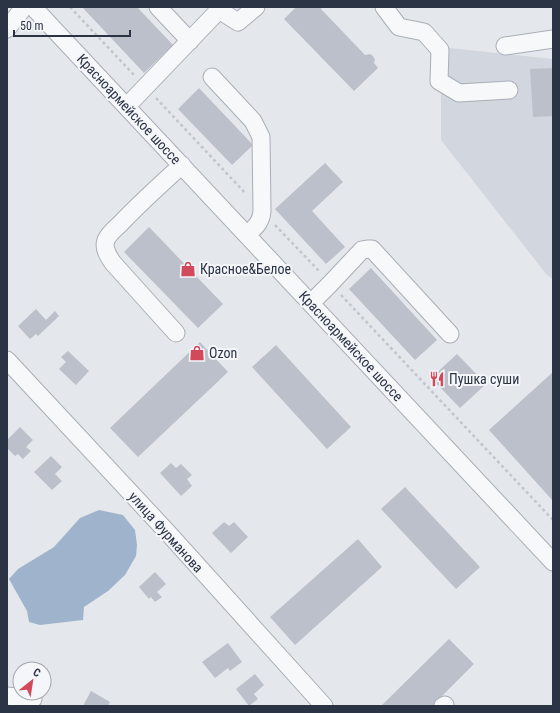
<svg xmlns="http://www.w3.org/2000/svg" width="560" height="713" viewBox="0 0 560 713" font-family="'Roboto Condensed',sans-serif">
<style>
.built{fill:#d2d6de}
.water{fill:#9fb4cc}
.building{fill:#bbc0ca}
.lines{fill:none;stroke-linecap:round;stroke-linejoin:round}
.minor-casing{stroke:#a9aeb7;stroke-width:19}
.path{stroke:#c2c5cb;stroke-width:2.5;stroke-dasharray:3 3;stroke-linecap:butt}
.minor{stroke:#f7f8fa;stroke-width:17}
.labels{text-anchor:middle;stroke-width:4;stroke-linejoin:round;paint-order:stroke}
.street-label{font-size:14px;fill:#2b3445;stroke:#f4f6f9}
.poi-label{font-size:14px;fill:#2b3445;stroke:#f4f6f9;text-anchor:start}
</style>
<rect width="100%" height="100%" fill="#e4e7ec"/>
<!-- built -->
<path class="built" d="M441,47L553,59V279L547,275L441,140Z"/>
<!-- water -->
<path class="water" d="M99,510L123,515L135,530L137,545L136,556L125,575L108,591L84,607L83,620L40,625L29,622L27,611L9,579L18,569L54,547L80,518Z"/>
<!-- building -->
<path class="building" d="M82,7H137L173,45L144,73Z
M296,7H322L321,9L365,55L370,54L373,56L375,60L374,63L378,68L354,91L284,19Z
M553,68V116L533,117L530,69Z
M199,88L253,145L232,165L178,109Z
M325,163L343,182L312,211L345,247L326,264L275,209Z
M149,227L223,304L198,328L124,252Z
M371,268L437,340L415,360L349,289Z
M36,309L46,320L55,311L59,316L38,336L36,334L30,339L18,326Z
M200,342L228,372L138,457L110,428Z
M276,345L351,427L327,449L252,367Z
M68,351L89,371L76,385L59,369L66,362L61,357Z
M457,354L486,384L460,408L431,378Z
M553,372V501L489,430Z
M20,427L33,440L26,447L31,451L23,459L18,454L15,456L7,448V440Z
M51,456L62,467L55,474L62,481L52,490L34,472Z
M171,463L176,468L181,464L192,475L187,479L192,486L181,496L160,473Z
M405,487L480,567L456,589L381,509Z
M224,522L229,526L234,522L248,537L231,553L212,533Z
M358,539L382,567L295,645L270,617Z
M155,572L166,584L157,592L162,597L155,602L151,597L149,599L139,587Z
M449,639L474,664L432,706H381Z
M228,643L242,662L230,671L228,668L215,678L202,662Z
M255,674L264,685L254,694L258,699L249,706L236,689Z
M91,691L110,702L108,706H83Z"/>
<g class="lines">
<defs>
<path id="minor" d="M33,7L553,562
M158,7L190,41
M384,7L399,27L424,32L440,50L439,81L459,93L509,90
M219,10L238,22L256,7
M7,29L24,7
M505,46L553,39
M212,77L253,121L261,137L262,211C261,223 255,227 247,235
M127,106L219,10L217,7
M311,303L330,284L362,250L369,249H372L450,334
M176,333L113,263C108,256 103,248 106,240C109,233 116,228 121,223C140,203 161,184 182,165
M7,360L169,534L324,706
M7,696L33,699
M443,706L445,705"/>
</defs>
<!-- minor casing -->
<use href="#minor" class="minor-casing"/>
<!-- path -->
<path class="path" d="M70,7L135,76
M156,98L246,194
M275,225L320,272
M341,295L553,520"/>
<!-- minor -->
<use href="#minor" class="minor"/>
</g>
<!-- icons -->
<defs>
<symbol id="shop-bare" viewBox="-9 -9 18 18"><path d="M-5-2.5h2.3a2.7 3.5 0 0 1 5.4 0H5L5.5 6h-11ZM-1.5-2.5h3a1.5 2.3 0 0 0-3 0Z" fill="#d1495b" stroke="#f4f6f9" stroke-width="2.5" paint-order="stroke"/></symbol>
<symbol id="restaurant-bare" viewBox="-9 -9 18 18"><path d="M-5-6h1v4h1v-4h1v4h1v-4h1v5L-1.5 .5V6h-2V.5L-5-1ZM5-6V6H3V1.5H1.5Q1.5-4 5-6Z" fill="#d1495b" stroke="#f4f6f9" stroke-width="2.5" paint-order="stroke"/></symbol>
</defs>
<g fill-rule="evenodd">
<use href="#shop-bare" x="177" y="258" width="22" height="22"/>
<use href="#shop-bare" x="186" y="342" width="22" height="22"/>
<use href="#restaurant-bare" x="426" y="368" width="22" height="22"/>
</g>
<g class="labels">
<!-- street labels -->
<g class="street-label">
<text transform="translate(129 109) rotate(47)" y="5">Красноармейское шоссе</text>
<text transform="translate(351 346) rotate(47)" y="5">Красноармейское шоссе</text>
<text transform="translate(166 532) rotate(48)" y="5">улица Фурманова</text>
</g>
<!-- poi labels -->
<g class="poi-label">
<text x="200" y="274">Красное&amp;Белое</text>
<text x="209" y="358">Ozon</text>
<text x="449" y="384">Пушка суши</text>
</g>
</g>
<!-- border -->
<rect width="560" height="713" fill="none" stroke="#2b3445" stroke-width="16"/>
<!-- north arrow -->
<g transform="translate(32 681) rotate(30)"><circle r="19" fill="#f4f6f9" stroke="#a4a8b1"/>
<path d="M0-3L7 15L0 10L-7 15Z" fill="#d1495b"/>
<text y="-6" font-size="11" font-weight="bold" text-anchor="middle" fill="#2b3445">С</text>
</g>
<!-- scale -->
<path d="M14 30v6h116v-6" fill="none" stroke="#2b3445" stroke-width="2"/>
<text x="20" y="30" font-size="12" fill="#2b3445" stroke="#f4f6f9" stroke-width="3" paint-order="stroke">50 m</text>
</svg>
